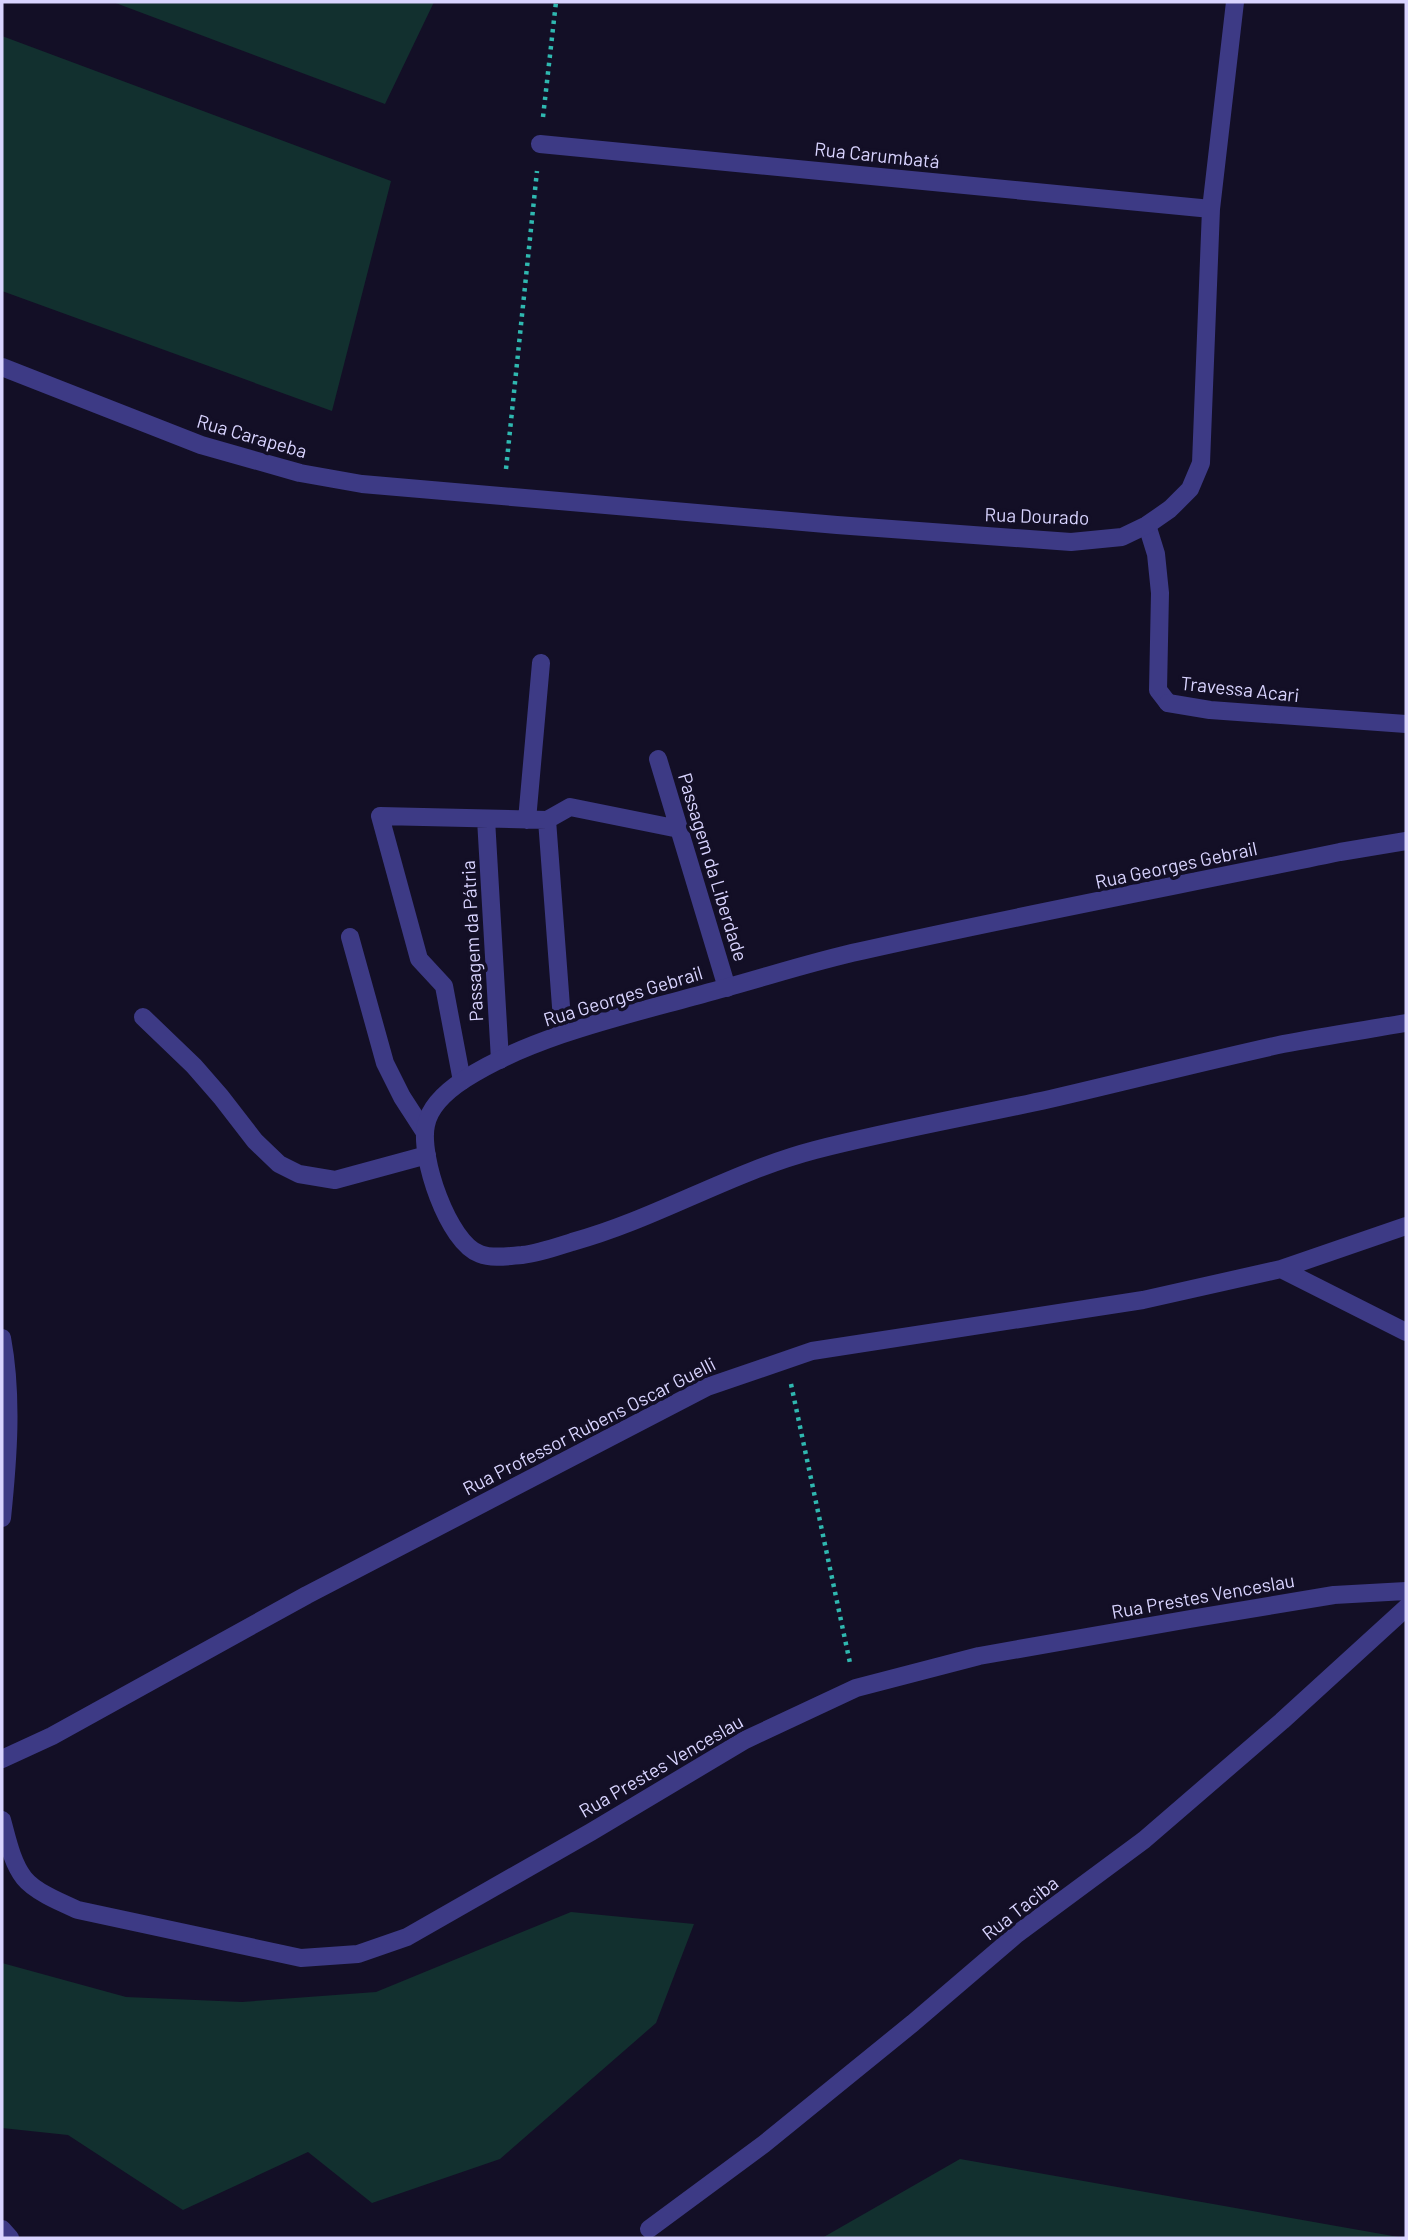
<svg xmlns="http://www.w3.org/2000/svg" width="1408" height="2240" viewBox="0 0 1408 2240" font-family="Barlow,sans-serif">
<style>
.green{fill:#12302f}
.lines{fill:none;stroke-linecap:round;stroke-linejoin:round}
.path{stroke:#2fb8b0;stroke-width:4.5;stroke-dasharray:3.5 5;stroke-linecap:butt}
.lane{stroke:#3d3a85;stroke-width:18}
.street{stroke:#3d3a85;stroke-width:18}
.labels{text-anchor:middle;stroke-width:7;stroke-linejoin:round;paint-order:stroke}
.street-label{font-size:19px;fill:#d9d4ff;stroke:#130f26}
</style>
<rect width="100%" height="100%" fill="#130f26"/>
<!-- green -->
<path class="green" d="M113,2H434L385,104Z
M2,36L391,181L332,411L2,291Z
M571,1912L694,1924L656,2023L500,2159L372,2203L308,2152L183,2210L68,2135L2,2128V1963L126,1997L242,2002L376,1992Z
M960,2159L1404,2238H822Z"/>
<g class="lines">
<!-- path -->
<path class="path" d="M543,117L556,2
M506,469L537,171
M791,1384L850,1663"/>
<!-- lane -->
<path class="lane" d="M1147,525L1156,554L1160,593L1158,690L1168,703
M658,759L727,988
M486,819L500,1060
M527,820L541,663
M547,820L563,1033
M350,937L385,1063L402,1097L424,1131
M462,1081L444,986L419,959L380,816L547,820L570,807L679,829"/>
<!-- street -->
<path class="street" d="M540,144L1211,209
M2,367L201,445L300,473L362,484L837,525L1071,542L1122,537L1147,525L1170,509L1190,489L1201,463L1211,209L1235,2
M1168,703L1210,710L1406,724
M1406,841L1340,852C1181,885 1020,915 861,951C810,962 760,979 710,992C632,1014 533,1035 465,1079C448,1090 430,1105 426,1125C419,1156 448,1243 480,1254C492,1259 509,1256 522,1255C539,1253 556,1247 572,1242C656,1219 731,1172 815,1150C893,1130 972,1116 1050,1099C1128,1081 1205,1061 1283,1044C1324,1036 1365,1030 1406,1023
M143,1017L194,1066L221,1097L255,1141L279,1164L299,1174L335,1180L427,1155
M1281,1269L1406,1332
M2,1338C13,1397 8,1459 2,1518
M2,1759L52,1736L307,1595L707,1387L812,1351L1143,1300L1281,1269L1406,1226
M2,1820C7,1838 12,1863 24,1878C35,1892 62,1903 78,1910L301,1958L358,1954L407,1937L591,1832L745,1740L856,1688L979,1656L1190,1619L1334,1595L1406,1591
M2,2229L10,2238
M649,2229L764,2144L913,2023L1017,1934L1144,1840L1282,1721L1406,1608"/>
</g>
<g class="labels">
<!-- street labels -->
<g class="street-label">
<text transform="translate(877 155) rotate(6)" y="7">Rua Carumbatá</text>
<text transform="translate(252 436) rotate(16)" y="7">Rua Carapeba</text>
<text transform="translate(1037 516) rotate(2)" y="7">Rua Dourado</text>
<text transform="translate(1240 689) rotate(6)" y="7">Travessa Acari</text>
<text transform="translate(1176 865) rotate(-12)" y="7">Rua Georges Gebrail</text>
<text transform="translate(713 867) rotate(73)" y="7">Passagem da Liberdade</text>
<text transform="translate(472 941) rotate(-93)" y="7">Passagem da Pátria</text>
<text transform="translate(623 996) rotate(-17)" y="7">Rua Georges Gebrail</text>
<text transform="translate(589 1426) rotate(-27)" y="7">Rua Professor Rubens Oscar Guelli</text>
<text transform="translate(1203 1596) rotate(-10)" y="7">Rua Prestes Venceslau</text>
<text transform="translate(661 1766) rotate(-30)" y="7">Rua Prestes Venceslau</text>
<text transform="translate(1020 1908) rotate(-38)" y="7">Rua Taciba</text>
</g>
</g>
<!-- border -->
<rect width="1408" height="2240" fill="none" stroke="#d9d4ff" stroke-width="7"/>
</svg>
